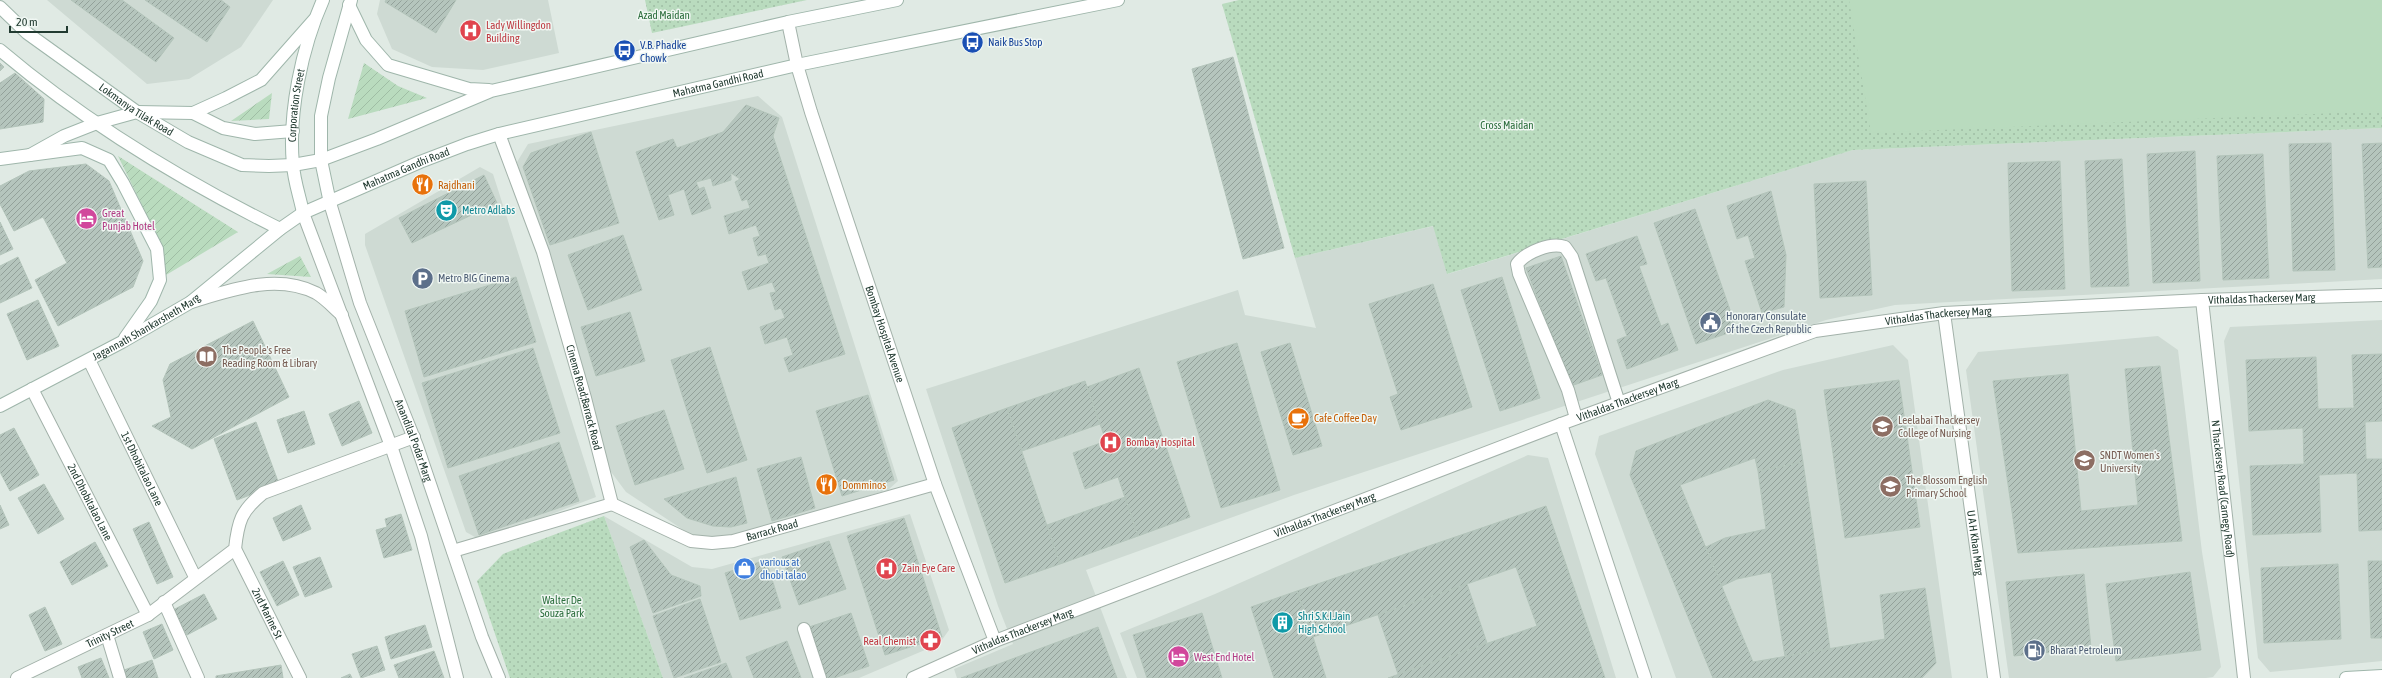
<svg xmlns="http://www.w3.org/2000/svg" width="2382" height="678" viewBox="0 0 2382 678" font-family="'Asap Condensed',sans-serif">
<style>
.built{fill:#cedad3}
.park{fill:url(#park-dots)}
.garden{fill:url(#garden-furrows)}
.pitch{fill:#b9dbbe}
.building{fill:url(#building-hatch);stroke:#b3c4ba}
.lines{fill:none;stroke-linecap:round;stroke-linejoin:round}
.minor-casing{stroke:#a3b2aa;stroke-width:14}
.tertiary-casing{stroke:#a3b2aa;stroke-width:14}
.secondary-casing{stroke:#9fb6ab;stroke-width:14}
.minor{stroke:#fff;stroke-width:12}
.tertiary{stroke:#fff;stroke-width:12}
.secondary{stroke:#fff;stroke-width:12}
.labels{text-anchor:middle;stroke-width:3;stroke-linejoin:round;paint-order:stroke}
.park-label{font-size:11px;fill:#2d6f3e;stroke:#f0f7f3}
.health-label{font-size:11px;fill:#be3a42;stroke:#f0f7f3;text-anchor:start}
.transit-label{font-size:11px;fill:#164399;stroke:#f0f7f3;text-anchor:start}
.street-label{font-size:11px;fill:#213a30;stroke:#f0f7f3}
.food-label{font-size:11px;fill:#c56008;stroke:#f0f7f3;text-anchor:start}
.culture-label{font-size:11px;fill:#0d838f;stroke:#f0f7f3;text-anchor:start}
.hotel-label{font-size:11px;fill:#b23c85;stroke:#f0f7f3;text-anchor:start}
.service-label{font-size:11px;fill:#4e5e75;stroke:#f0f7f3;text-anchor:start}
.education-label{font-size:11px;fill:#785e54;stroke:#f0f7f3;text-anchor:start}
.shop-label{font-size:11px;fill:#366cbe;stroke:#f0f7f3;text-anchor:start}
</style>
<defs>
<pattern id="park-dots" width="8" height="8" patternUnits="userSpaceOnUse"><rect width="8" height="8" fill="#b9dbbe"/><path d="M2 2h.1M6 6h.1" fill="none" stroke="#9fbda4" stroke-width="1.8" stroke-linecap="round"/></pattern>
<pattern id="garden-furrows" width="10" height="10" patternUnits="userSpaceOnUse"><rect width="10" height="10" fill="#b9dbbe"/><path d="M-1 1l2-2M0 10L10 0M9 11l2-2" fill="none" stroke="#9fbda4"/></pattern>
<pattern id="building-hatch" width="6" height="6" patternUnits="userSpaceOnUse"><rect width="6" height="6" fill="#b5c5bd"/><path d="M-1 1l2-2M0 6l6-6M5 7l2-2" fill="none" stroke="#93a19a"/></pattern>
</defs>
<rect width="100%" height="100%" fill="#e0eae4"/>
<!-- built -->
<path class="built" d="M47,0H273L241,47L189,79L147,84Z
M380,0H548L559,53L483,70L432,67L392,49L377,14Z
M758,96L782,117L898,481L888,490L720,540L694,537L626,492L606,465L517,162L528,144Z
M2382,128V279L1895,305L1826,320L1294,495L1086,570L1127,678H957L954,669L1013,644L998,606L926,389L1238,290L1245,315L1316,328L1295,258L1434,226L1448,274L1853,150Z
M480,167L493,174L596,497L482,541L466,532L365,245V234Z
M2382,320V661L2270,672L2258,658L2224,341L2230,327Z
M2158,336L2178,350L2202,552L2221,667L2213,677L2206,678H2009L1966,370L1978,352Z
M1893,345L1908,360L1952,678H1676L1595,454L1599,436L1783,370Z
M1528,455L1548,458L1616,678H1137L1120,633L1215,594Z
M910,514L949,630L939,644L859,678H663L604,516L692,567L712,569Z"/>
<!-- park -->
<path class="park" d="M645,0H807L652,33Z
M1239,0H2382V128L1853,150L1447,274L1433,226L1295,258L1222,4Z
M604,516L663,678H510L477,581L503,554Z"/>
<!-- garden -->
<path class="garden" d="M364,63L398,86L427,98L348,119Z
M272,93L269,119L231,121Z
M118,156L238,232L166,275L163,248Z
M300,256L311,277L267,274Z"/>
<!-- pitch -->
<path class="pitch" d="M1849,0H2382V111L1871,133Z"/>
<!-- building -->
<path class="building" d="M71,0H122L174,38L156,62Z
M145,0H221L230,7L207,42Z
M386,0H456L436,33L385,2Z
M1233,57L1284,248L1243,259L1192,69Z
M0,63L4,67L0,71Z
M15,73L44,99L43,122L0,129V83Z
M746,105L779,118L773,136L845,354L789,372L784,358L793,355L787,337L765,344L760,327L785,318L781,308L775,310L770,293L776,292L772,282L748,290L742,272L769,263L766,254L758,256L753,238L760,236L756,225L729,234L724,216L750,208L747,199L742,201L735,182L740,179L731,173V180L713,186L711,178L696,182L699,189L704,187L711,208L692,215L684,189L668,195L674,215L659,220L636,152L673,139L677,148L723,132Z
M591,132L619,223L550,245L523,167L531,153Z
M2331,143L2335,270L2293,271L2289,144Z
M2382,143V267L2368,268L2362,144Z
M2195,151L2200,281L2153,283L2147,154Z
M2263,154L2269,278L2223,280L2217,156Z
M2122,159L2129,286L2091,287L2085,161Z
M2060,161L2065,289L2012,291L2008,163Z
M86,164L109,181L143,261L133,287L58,326L35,280L67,263L43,217L14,231L0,204V186L29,171Z
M484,175L497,203L412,243L399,218Z
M1866,181L1872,295L1820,298L1814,184Z
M1771,191L1786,255L1784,307L1762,313L1745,261L1755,258L1748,235L1737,239L1727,206Z
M1695,209L1737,330L1696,344L1654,223Z
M0,222L13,249L0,255Z
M623,235L642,290L588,310L568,255Z
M1637,236L1647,264L1639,266L1661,326L1668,323L1678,350L1627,369L1617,340L1627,336L1606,278L1596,281L1586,254Z
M1561,256L1602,375L1571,386L1526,268Z
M18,257L32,288L0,303V266Z
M516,277L536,342L424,377L405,311Z
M1502,277L1540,398L1500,411L1461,290Z
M1433,284L1472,407L1401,430L1390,397L1398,394L1369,304Z
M38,300L59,346L27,360L7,314Z
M630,312L645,361L596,376L581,327Z
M253,321L289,397L192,449L152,426L171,417L163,380L170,364Z
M1237,343L1280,490L1221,508L1177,362Z
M1290,343L1322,446L1293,455L1261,352Z
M710,347L747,460L707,473L671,360Z
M533,348L560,433L448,468L422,383Z
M2382,354V421L2365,422L2366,459H2382V530L2359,531L2357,473L2319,475L2321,532L2253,535L2250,466L2304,464L2303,428L2249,431L2246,360L2316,357L2318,409L2354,408L2352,355Z
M2160,366L2182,541L2018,553L1993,381L2068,374L2081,511L2138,505L2125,369Z
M1139,368L1190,517L1138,536L1118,477L1085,489L1073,453L1106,441L1087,387Z
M1899,380L1920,527L1845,538L1824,390Z
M1085,381L1100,424L1022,451L1007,408Z
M868,395L894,480L842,496L816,411Z
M1768,400L1795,410L1803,462L1758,471L1755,458L1680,485L1753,662L1885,639L1880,595L1925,588L1936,663L1922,678H1713L1630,475L1636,451Z
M359,401L372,433L342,446L329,414Z
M1007,408L1060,564L1005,583L952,428Z
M664,410L684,469L635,485L616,426Z
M304,411L315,444L288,453L277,420Z
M256,422L279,484L237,500L214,439Z
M14,428L39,475L10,491L0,472V435Z
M559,442L579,501L479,535L459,476Z
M801,457L815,508L772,521L757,469Z
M1803,462L1830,649L1785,656L1771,572L1737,579L1722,586L1706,547L1725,538L1766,529L1758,471Z
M736,477L747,523L731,527L713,526L687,518L664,499Z
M44,484L64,519L38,534L18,498Z
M1125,497L1138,536L1060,564L1047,525Z
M0,505L9,525L0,529Z
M301,505L311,529L283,541L273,518Z
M1546,506L1605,678H1388L1537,626L1516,567L1313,637L1297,591Z
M401,514L412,550L384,558L376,530L387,527L385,519Z
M904,518L942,637L885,655L847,536Z
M149,522L173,577L157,584L133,529Z
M644,540L671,575L700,586L701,596L653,613L630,547Z
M829,541L846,589L799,605L782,557Z
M95,542L108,566L72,585L60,562Z
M320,557L332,587L305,597L293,567Z
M766,560L781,608L740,620L725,573Z
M283,561L299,595L277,606L260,572Z
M2368,561H2382V638H2371Z
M2338,564L2341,639L2264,643L2261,568Z
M2190,572L2201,650L2116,661L2106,584Z
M2084,574L2091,648L2014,656L2006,582Z
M1467,584L1487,643L1398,674L1378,615Z
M1297,591L1313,637L1326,678H1274L1251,607Z
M204,594L217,619L187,635L173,610Z
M700,599L721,662L674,678L653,616Z
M45,607L62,644L45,651L29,615Z
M851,613L869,666L834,678H826L809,627Z
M1202,613L1222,678H1147L1133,635Z
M162,624L173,650L154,659L143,632Z
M425,625L432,647L391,659L385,637Z
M1098,627L1117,678H961Z
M787,641L801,678H754L746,657Z
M377,646L385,670L361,678L352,654Z
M434,651L444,678H399L394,665Z
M101,658L109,678H82L78,667Z
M152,660L158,678H127L124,670Z
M726,663L732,678H684Z
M281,665L283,678H216V676Z
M350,674L352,678H341Z"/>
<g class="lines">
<defs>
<g id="minor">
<path id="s1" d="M788,22L797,65L811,112L935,484L995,641"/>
<path id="s2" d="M499,134L543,252L585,398L612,504"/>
<path id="s3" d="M2202,300L2244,678"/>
<path id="s4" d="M1944,313L1994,678"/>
<path id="s5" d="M89,360L195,577"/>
<path id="s6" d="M32,389L148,615"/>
<path d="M1576,418L1568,390L1519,274L1517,264C1526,252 1551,242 1565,247L1572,257L1619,403"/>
<path d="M1561,424L1645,678"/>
<path id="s7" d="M612,504L691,541L712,543L733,541L935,484"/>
<path id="s8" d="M235,549L300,678"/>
<path d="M453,551L612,504"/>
<path d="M164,602L198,678"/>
<path d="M804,629L820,678"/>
<path d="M107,635L120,678"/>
<path id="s9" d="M17,678L148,615L235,549C238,521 241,511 263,493L414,437"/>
</g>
<g id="tertiary">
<path id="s10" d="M330,203L360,303L417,446L482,637L499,678"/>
<path d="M303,213L391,446L421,536L457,678"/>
<path d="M191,302C231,290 276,273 316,293C325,298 334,308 342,315"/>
<path id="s11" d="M913,678L995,641L1561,424L1815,331L1944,313L2202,300L2382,295"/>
</g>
<g id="secondary">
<path d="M349,5L366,40L388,65L469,89L489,90"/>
<path id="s12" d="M0,7L27,33L137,112L188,142L242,165L269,166L293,165L321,160L377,139L491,91L788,22L897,0"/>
<path d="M0,50C85,122 181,180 280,229"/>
<path d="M193,113L223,128L255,134L293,131"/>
<path d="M30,155L64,136L97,123L137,112L193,113L226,98L261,80L314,20"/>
<path d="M0,159L82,148L109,160L123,183L157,249L160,280L151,301L125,338"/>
<path d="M330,203L321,160V116L329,78L351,0"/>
<path id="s13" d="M303,213C300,197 294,181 293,165C288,113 302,47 323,0"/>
<path id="s14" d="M0,406L122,342L191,302L280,229L303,213L420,162L467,144L499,134L797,65L1118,0"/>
<path d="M2346,678L2382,676"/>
</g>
</defs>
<!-- minor casing -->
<use href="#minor" class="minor-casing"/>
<!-- tertiary casing -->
<use href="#tertiary" class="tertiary-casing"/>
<!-- secondary casing -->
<use href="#secondary" class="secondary-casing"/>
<!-- minor -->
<use href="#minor" class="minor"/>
<!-- tertiary -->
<use href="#tertiary" class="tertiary"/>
<!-- secondary -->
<use href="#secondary" class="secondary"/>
</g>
<!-- icons -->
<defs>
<symbol id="hospital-disc" viewBox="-11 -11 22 22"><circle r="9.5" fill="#e0444e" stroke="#f0f7f3"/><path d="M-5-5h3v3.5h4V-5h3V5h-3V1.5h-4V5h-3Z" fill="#fff"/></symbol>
<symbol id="bus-disc" viewBox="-11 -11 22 22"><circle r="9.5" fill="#1a4fb4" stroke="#f0f7f3"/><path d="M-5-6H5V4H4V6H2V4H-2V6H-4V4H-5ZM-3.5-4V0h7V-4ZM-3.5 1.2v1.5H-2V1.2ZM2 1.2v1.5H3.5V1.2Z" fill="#fff"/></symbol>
<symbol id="restaurant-disc" viewBox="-11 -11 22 22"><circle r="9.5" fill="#e8710a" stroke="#f0f7f3"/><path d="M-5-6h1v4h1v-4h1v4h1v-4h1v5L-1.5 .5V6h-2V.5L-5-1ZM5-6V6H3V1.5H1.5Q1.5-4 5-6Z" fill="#fff"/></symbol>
<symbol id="theatre-disc" viewBox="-11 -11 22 22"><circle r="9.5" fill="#0f9aa8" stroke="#f0f7f3"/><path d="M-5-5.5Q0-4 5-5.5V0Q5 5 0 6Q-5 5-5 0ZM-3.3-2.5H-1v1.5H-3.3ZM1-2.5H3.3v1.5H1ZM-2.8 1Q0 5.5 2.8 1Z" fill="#fff"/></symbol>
<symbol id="hotel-disc" viewBox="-11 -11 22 22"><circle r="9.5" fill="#d1479c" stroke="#f0f7f3"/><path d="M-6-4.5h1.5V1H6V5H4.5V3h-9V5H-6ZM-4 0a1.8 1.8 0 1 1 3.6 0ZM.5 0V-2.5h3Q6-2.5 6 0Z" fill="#fff"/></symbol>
<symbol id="parking-disc" viewBox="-11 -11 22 22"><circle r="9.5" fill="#5c6f8a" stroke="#f0f7f3"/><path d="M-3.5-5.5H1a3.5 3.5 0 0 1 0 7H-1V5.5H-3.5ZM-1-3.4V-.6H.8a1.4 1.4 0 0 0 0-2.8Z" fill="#fff"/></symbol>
<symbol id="civic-disc" viewBox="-11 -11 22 22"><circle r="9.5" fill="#5c6f8a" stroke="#f0f7f3"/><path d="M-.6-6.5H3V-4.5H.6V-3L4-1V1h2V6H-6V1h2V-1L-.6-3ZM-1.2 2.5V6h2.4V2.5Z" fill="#fff"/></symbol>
<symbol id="library-disc" viewBox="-11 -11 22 22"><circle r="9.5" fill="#8d6e63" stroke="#f0f7f3"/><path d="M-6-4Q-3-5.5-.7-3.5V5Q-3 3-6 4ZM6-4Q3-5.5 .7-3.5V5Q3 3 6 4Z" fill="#fff"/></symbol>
<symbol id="cafe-disc" viewBox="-11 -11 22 22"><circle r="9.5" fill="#e8710a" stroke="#f0f7f3"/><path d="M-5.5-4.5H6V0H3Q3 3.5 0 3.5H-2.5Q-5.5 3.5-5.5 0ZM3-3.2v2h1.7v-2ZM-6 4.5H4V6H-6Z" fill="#fff"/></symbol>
<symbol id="university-disc" viewBox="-11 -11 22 22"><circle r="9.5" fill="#8d6e63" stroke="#f0f7f3"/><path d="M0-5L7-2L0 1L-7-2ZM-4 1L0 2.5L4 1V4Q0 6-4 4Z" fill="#fff"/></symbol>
<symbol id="school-disc" viewBox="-11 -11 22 22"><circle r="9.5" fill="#8d6e63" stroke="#f0f7f3"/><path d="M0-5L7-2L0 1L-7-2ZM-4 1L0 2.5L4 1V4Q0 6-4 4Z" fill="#fff"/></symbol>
<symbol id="shop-disc" viewBox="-11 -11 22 22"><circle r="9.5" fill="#3f7fe0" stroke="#f0f7f3"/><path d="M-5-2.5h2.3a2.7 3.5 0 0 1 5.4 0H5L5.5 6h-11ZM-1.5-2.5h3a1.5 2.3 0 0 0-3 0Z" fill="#fff"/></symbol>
<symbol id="building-disc" viewBox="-11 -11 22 22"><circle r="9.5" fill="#0f9aa8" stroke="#f0f7f3"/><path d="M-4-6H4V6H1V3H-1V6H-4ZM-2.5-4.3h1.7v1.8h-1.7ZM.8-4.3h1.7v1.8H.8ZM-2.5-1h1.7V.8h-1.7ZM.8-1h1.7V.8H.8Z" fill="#fff"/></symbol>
<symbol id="pharmacy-disc" viewBox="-11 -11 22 22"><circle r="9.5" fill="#e0444e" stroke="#f0f7f3"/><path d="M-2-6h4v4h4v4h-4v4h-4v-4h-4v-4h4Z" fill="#fff"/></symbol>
<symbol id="fuel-disc" viewBox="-11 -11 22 22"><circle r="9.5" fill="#5c6f8a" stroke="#f0f7f3"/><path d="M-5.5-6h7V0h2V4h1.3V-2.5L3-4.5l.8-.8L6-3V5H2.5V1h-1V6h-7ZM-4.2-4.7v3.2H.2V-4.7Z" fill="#fff"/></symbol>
</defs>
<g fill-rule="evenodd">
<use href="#hospital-disc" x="458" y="18" width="25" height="25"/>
<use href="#bus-disc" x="960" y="30" width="25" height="25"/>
<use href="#bus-disc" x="612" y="38" width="25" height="25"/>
<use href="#restaurant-disc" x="410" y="172" width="25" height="25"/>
<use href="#theatre-disc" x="434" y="198" width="25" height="25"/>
<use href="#hotel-disc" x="74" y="206" width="25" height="25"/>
<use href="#parking-disc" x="410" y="266" width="25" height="25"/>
<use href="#civic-disc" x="1698" y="310" width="25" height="25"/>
<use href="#library-disc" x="194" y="344" width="25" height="25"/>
<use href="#cafe-disc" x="1286" y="406" width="25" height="25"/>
<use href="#university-disc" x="1870" y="414" width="25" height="25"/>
<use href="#hospital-disc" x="1098" y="430" width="25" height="25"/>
<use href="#university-disc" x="2072" y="448" width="25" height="25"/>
<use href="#restaurant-disc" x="814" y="472" width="25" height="25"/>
<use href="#school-disc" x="1878" y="474" width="25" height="25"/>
<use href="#shop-disc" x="732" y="556" width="25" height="25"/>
<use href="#hospital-disc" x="874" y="556" width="25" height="25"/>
<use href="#building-disc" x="1270" y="610" width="25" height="25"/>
<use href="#pharmacy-disc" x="918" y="628" width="25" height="25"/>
<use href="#fuel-disc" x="2022" y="638" width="25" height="25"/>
<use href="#hotel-disc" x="1166" y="644" width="25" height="25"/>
</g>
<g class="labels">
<!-- park labels -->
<g class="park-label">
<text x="664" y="19">Azad Maidan</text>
<text x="1507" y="129">Cross Maidan</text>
<text x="562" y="604">Walter De<tspan x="562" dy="13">Souza Park</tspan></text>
</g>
<!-- health labels -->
<g class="health-label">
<text x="486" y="29">Lady Willingdon<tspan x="486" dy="13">Building</tspan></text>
<text x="1126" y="446">Bombay Hospital</text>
<text x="902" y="572">Zain Eye Care</text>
<text x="916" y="645" text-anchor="end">Real Chemist</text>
</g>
<!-- transit labels -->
<g class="transit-label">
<text x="988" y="46">Naik Bus Stop</text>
<text x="640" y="49">V.B. Phadke<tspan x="640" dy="13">Chowk</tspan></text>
</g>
<!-- street labels -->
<g class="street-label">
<text dy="4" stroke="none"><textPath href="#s14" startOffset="797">Mahatma Gandhi Road</textPath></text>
<text dy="4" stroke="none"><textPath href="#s13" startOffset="109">Corporation Street</textPath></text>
<text dy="4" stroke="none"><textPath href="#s12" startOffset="171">Lokmanya Tilak Road</textPath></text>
<text dy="4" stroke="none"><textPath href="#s14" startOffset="473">Mahatma Gandhi Road</textPath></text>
<text dy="4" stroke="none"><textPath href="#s11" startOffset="1415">Vithaldas Thackersey Marg</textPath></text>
<text dy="4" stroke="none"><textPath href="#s11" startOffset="1091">Vithaldas Thackersey Marg</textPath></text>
<text dy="4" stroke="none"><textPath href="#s14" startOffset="166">Jagannath Shankarsheth Marg</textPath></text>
<text dy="4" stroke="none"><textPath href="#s1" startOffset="327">Bombay Hospital Avenue</textPath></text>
<text dy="4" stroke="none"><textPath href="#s2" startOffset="277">Cinema Road;Barrack Road</textPath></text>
<text dy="4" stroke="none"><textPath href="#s11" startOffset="767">Vithaldas Thackersey Marg</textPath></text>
<text dy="4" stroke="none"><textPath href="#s10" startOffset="252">Anandilal Podar Marg</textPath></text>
<text dy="4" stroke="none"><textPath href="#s5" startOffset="121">1st Dhobitalao Lane</textPath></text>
<text dy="4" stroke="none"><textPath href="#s3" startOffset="190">N Thackersey Road (Carnegy Road)</textPath></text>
<text dy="4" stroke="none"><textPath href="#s6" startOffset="127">2nd Dhobitalao Lane</textPath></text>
<text dy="4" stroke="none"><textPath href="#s11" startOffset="443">Vithaldas Thackersey Marg</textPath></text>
<text dy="4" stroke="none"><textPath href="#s7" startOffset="170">Barrack Road</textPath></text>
<text dy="4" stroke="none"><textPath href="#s4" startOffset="232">U A H Khan Marg</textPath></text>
<text dy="4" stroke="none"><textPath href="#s8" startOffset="72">2nd Marine St</textPath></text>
<text dy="4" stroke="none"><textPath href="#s11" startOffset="119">Vithaldas Thackersey Marg</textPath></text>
<text dy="4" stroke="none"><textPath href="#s9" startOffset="103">Trinity Street</textPath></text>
</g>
<!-- food labels -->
<g class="food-label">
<text x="438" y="189">Rajdhani</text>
<text x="1314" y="422">Cafe Coffee Day</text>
<text x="842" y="489">Domminos</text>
</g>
<!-- culture labels -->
<g class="culture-label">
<text x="462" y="214">Metro Adlabs</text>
<text x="1298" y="620">Shri S.K.I.Jain<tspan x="1298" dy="13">High School</tspan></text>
</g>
<!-- hotel labels -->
<g class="hotel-label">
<text x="102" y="217">Great<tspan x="102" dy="13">Punjab Hotel</tspan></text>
<text x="1194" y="661">West End Hotel</text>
</g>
<!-- service labels -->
<g class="service-label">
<text x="438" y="282">Metro BIG Cinema</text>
<text x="1726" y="320">Honorary Consulate<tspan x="1726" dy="13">of the Czech Republic</tspan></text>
<text x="2050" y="654">Bharat Petroleum</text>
</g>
<!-- education labels -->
<g class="education-label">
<text x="222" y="354">The People's Free<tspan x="222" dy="13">Reading Room &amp; Library</tspan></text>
<text x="1898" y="424">Leelabai Thackersey<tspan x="1898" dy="13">College of Nursing</tspan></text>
<text x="2100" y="459">SNDT Women's<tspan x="2100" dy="13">University</tspan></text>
<text x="1906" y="484">The Blossom English<tspan x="1906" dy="13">Primary School</tspan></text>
</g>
<!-- shop labels -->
<g class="shop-label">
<text x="760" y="566">various at<tspan x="760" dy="13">dhobi talao</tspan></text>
</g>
</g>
<!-- scale -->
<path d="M10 26v6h57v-6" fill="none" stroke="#213a30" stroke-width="2"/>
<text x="16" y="26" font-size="12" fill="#213a30" stroke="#f0f7f3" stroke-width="3" paint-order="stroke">20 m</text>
</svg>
